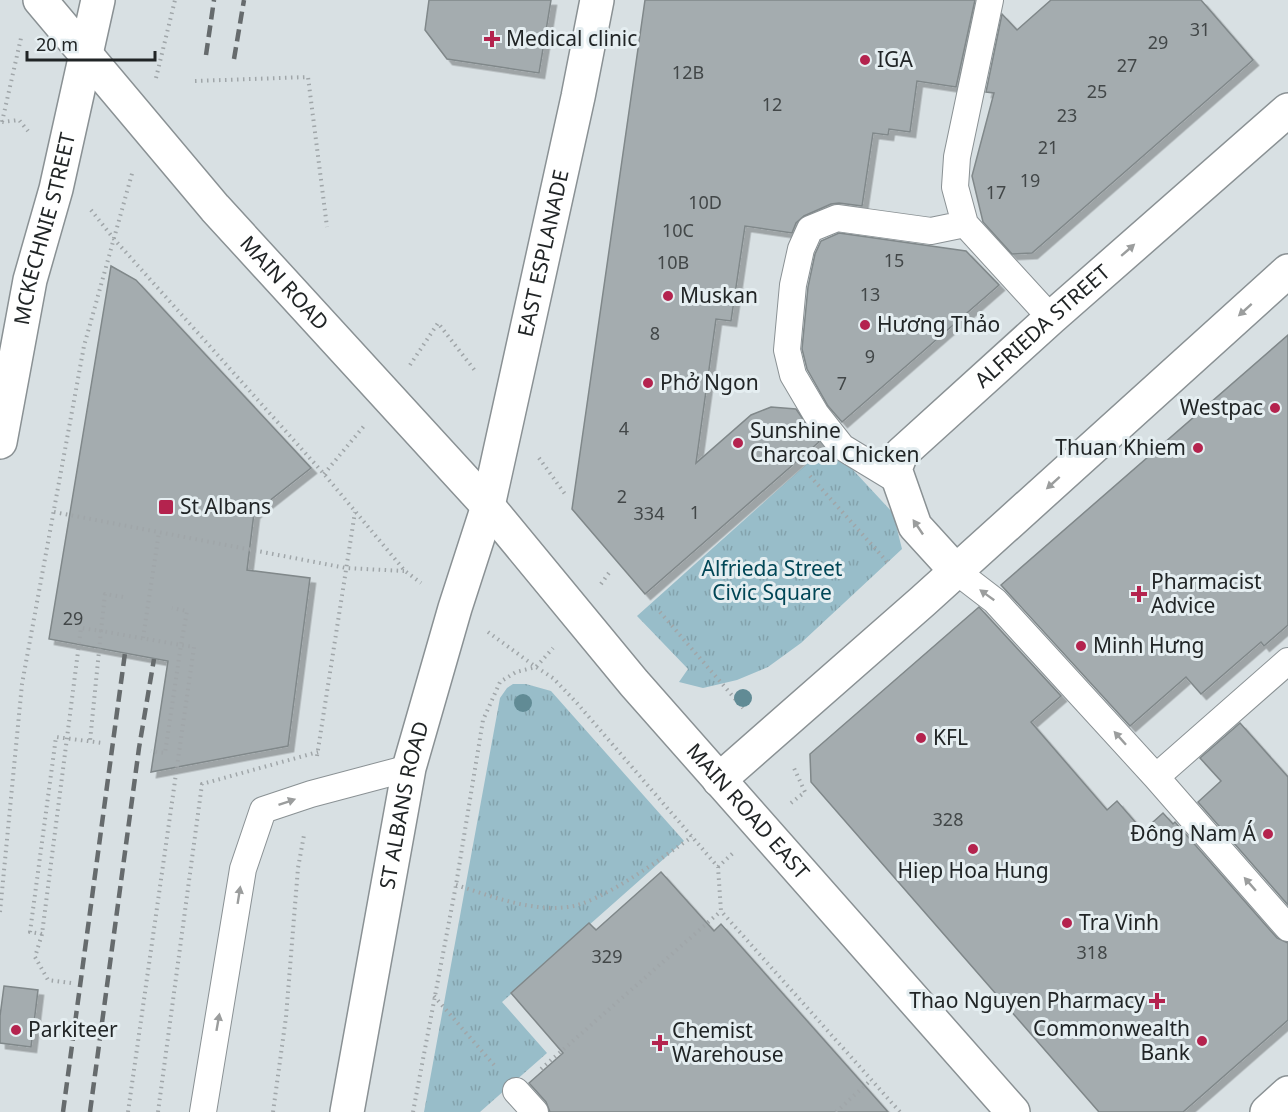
<svg xmlns="http://www.w3.org/2000/svg" width="1288" height="1112" viewBox="0 0 1288 1112" font-family="'Noto Sans',sans-serif">
<style>
.park{fill:url(#park-tufts)}
.building{fill:#a4acaf;stroke:#80888a;stroke-width:1.5;filter:url(#shadow)}
.lines{fill:none;stroke-linecap:round;stroke-linejoin:round}
.lane-casing{stroke:#8a9194;stroke-width:28}
.street-casing{stroke:#8a9194;stroke-width:36}
.secondary-casing{stroke:#8a9194;stroke-width:36}
.path{stroke:#a0a6a9;stroke-width:4;stroke-dasharray:1.5 4.5;stroke-linecap:butt}
.lane{stroke:#fff;stroke-width:26}
.street{stroke:#fff;stroke-width:33}
.secondary{stroke:#fff;stroke-width:33}
.rail{stroke:#666b6d;stroke-width:4.5;stroke-dasharray:12 6;stroke-linecap:butt}
.tree{fill:#618b95}
.oneway{fill:#9b9d9d}
.poi-dot{fill:#b4234e;stroke:#e5eef1;stroke-width:2}
.labels{text-anchor:middle;stroke-width:6;stroke-linejoin:round;paint-order:stroke}
.number-label{font-size:18px;fill:#424748}
.poi-label{font-size:21px;fill:#212526;stroke:#e5eef1;text-anchor:start}
.street-label{font-size:21px;fill:#212526;stroke:#e5eef1}
.park-label{font-size:21px;fill:#004656;stroke:#e5eef1}
</style>
<defs>
<pattern id="park-tufts" width="24" height="20" patternUnits="userSpaceOnUse" patternTransform="scale(1.5)"><rect width="24" height="20" fill="#98bdc9"/><path d="M3 7l-1-3M5 7V3M7 7l1-3M15 17l-1-3M17 17v-4M19 17l1-3" fill="none" stroke="#83a2ac"/></pattern>
<filter id="shadow"><feDropShadow dx="5.5" dy="5.5" stdDeviation="0" flood-color="#0004"/></filter>
</defs>
<rect width="100%" height="100%" fill="#d8e0e3"/>
<!-- park -->
<path class="park" d="M829,444L893,513L902,549L801,643L768,667L737,680L703,688L679,682L688,669L637,616Z
M513,684H526L551,691L684,841L502,1002L547,1053L480,1112H424L500,698L507,688Z"/>
<!-- building -->
<path class="building" d="M429,0H551L539,73L447,59L425,30Z
M645,0H975L956,87L917,81L910,132L889,129L888,135L873,133L862,206L839,203L831,204L804,216L796,223L792,233L745,226L731,321L716,319L696,463L751,415L771,407L796,409L819,442L645,594L572,509Z
M1051,0H1201L1253,60L1032,253L1012,254L983,222L972,176L994,93L986,92L1002,14L1017,30Z
M839,233L966,251L999,285L842,422L828,406L807,369L802,349L808,287L815,254L821,241Z
M111,266L136,280L311,468L254,513L247,570L310,578L288,746L151,772L168,661L49,639Z
M1288,335V625L1264,646L1261,642L1201,694L1186,677L1130,726L1001,585Z
M979,607L1061,696L1031,722L1107,810L1117,801L1143,831L1163,813L1173,824L1175,822L1277,938L1288,943V1020L1183,1112H1099L811,782L810,754Z
M1240,723L1288,777V905L1198,802L1221,781L1200,758Z
M661,872L714,931L721,924L888,1112H550L546,1102L529,1083L563,1053L511,993L589,923L596,930Z
M4,986L38,990L31,1047L0,1043V1016Z"/>
<g class="lines">
<defs>
<path id="lane" d="M990,0L957,157L955,187L965,224L1051,318
M898,481L842,447L816,414L793,375L787,350L793,285L801,249L810,229L837,218L931,231L965,224
M956,571L995,601L1156,777L1288,928
M1156,777L1288,661
M516,1091L535,1112
M203,1112L243,869L263,810L311,794L409,768"/>
<g id="street">
<path id="s1" d="M956,571L915,526L895,469L901,454L1051,318L1288,110"/>
<path d="M719,780L923,601L1288,271"/>
<path d="M1267,1112L1288,1093"/>
</g>
<g id="secondary">
<path id="s2" d="M40,0L215,208L488,506L634,683L1013,1112"/>
<path id="s3" d="M0,442L30,280L56,189L98,0"/>
<path id="s4" d="M347,1112L409,768L455,608L488,506L578,97L597,0"/>
</g>
</defs>
<!-- lane casing -->
<use href="#lane" class="lane-casing"/>
<!-- street casing -->
<use href="#street" class="street-casing"/>
<!-- secondary casing -->
<use href="#secondary" class="secondary-casing"/>
<!-- path -->
<path class="path" d="M156,78L175,0
M195,81L308,77L327,227
M2,122L19,120L28,131
M2,122L21,38
M91,210L114,239L324,474L405,571L421,583
M410,365L438,323L476,372
M539,458L565,494
M324,474L364,426
M810,476L890,565
M54,512L346,568L404,571
M601,584L611,570
M123,597L105,594L101,631L181,645L187,611L172,608
M660,612L743,708
M488,632L536,667L553,648
M143,638L159,532
M317,756L355,512
M791,803L805,792L793,766
M718,867L733,853
M456,885C491,896 531,912 568,907C601,903 663,857 692,837
M0,912L22,684L84,346L133,170
M42,934L30,932L56,737L103,743
M71,983L48,980L35,957L42,934L81,628L101,631L90,741
M434,996L494,1065
M541,1069L721,911
M128,1112L194,647L181,645L165,753L151,751
M158,1112L202,784L318,752
M273,1112L286,1017L298,868L304,835
M413,1112L456,885L483,720L500,682L516,672L536,667L553,678L576,702L718,867L721,911L900,1112
M836,1112L871,1080"/>
<!-- lane -->
<use href="#lane" class="lane"/>
<!-- street -->
<use href="#street" class="street"/>
<!-- secondary -->
<use href="#secondary" class="secondary"/>
<!-- rail -->
<path class="rail" d="M206,55L214,0
M234,59L244,0
M63,1112L125,653
M90,1112L139,748L154,659"/>
</g>
<!-- trees -->
<g class="tree">
<circle cx="743" cy="698" r="9"/>
<circle cx="523" cy="703" r="9"/>
</g>
<!-- one-way arrows -->
<defs><path id="oneway-solid" d="M-6-.8H1V-3.2L6.5 0L1 3.2V.8H-6Z" transform="scale(1.5)"/></defs>
<g class="oneway">
<use href="#oneway-solid" transform="translate(1128 250) rotate(-41)"/>
<use href="#oneway-solid" transform="translate(1245 310) rotate(138)"/>
<use href="#oneway-solid" transform="translate(1053 483) rotate(138)"/>
<use href="#oneway-solid" transform="translate(918 527) rotate(-124)"/>
<use href="#oneway-solid" transform="translate(987 595) rotate(-144)"/>
<use href="#oneway-solid" transform="translate(1120 738) rotate(-132)"/>
<use href="#oneway-solid" transform="translate(287 802) rotate(-19)"/>
<use href="#oneway-solid" transform="translate(1250 884) rotate(-131)"/>
<use href="#oneway-solid" transform="translate(239 895) rotate(-81)"/>
<use href="#oneway-solid" transform="translate(218 1022) rotate(-80)"/>
</g>
<!-- markers -->
<g class="poi-dot">
<path d="M489 30h6v6h6v6h-6v6h-6v-6h-6v-6h6z"/>
<circle cx="865" cy="60" r="6"/>
<circle cx="668" cy="296" r="6"/>
<circle cx="865" cy="325" r="6"/>
<circle cx="648" cy="383" r="6"/>
<circle cx="1275" cy="408" r="6"/>
<circle cx="738" cy="443" r="6"/>
<circle cx="1198" cy="448" r="6"/>
<rect x="158" y="499" width="16" height="16" rx="3"/>
<path d="M1136 585h6v6h6v6h-6v6h-6v-6h-6v-6h6z"/>
<circle cx="1081" cy="646" r="6"/>
<circle cx="921" cy="738" r="6"/>
<circle cx="1268" cy="834" r="6"/>
<circle cx="973" cy="849" r="6"/>
<circle cx="1067" cy="923" r="6"/>
<path d="M1154 992h6v6h6v6h-6v6h-6v-6h-6v-6h6z"/>
<circle cx="16" cy="1030" r="6"/>
<circle cx="1202" cy="1041" r="6"/>
<path d="M657 1034h6v6h6v6h-6v6h-6v-6h-6v-6h6z"/>
</g>
<g class="labels">
<!-- number labels -->
<g class="number-label">
<text x="1200" y="36">31</text>
<text x="1158" y="49">29</text>
<text x="1127" y="72">27</text>
<text x="688" y="79">12B</text>
<text x="1097" y="98">25</text>
<text x="772" y="111">12</text>
<text x="1067" y="122">23</text>
<text x="1048" y="154">21</text>
<text x="1030" y="187">19</text>
<text x="996" y="199">17</text>
<text x="705" y="209">10D</text>
<text x="678" y="237">10C</text>
<text x="894" y="267">15</text>
<text x="673" y="269">10B</text>
<text x="870" y="301">13</text>
<text x="655" y="340">8</text>
<text x="870" y="363">9</text>
<text x="842" y="390">7</text>
<text x="624" y="435">4</text>
<text x="622" y="503">2</text>
<text x="695" y="519">1</text>
<text x="649" y="520">334</text>
<text x="73" y="625">29</text>
<text x="948" y="826">328</text>
<text x="1092" y="959">318</text>
<text x="607" y="963">329</text>
</g>
<!-- poi labels -->
<g class="poi-label">
<text x="506" y="46">Medical clinic</text>
<text x="877" y="67">IGA</text>
<text x="680" y="303">Muskan</text>
<text x="877" y="332">Hương Thảo</text>
<text x="660" y="390">Phở Ngon</text>
<text x="1263" y="415" text-anchor="end">Westpac</text>
<text x="750" y="438">Sunshine<tspan x="750" dy="24">Charcoal Chicken</tspan></text>
<text x="1186" y="455" text-anchor="end">Thuan Khiem</text>
<text x="180" y="514">St Albans</text>
<text x="1151" y="589">Pharmacist<tspan x="1151" dy="24">Advice</tspan></text>
<text x="1093" y="653">Minh Hưng</text>
<text x="933" y="745">KFL</text>
<text x="1256" y="841" text-anchor="end">Đông Nam Á</text>
<text x="973" y="878" text-anchor="middle">Hiep Hoa Hung</text>
<text x="1079" y="930">Tra Vinh</text>
<text x="1145" y="1008" text-anchor="end">Thao Nguyen Pharmacy</text>
<text x="1190" y="1036" text-anchor="end">Commonwealth<tspan x="1190" dy="24">Bank</tspan></text>
<text x="28" y="1037">Parkiteer</text>
<text x="672" y="1038">Chemist<tspan x="672" dy="24">Warehouse</tspan></text>
</g>
<!-- street labels -->
<g class="street-label">
<text dy="7" stroke="none"><textPath href="#s3" startOffset="218">MCKECHNIE STREET</textPath></text>
<text dy="7" stroke="none"><textPath href="#s4" startOffset="882">EAST ESPLANADE</textPath></text>
<text dy="7" stroke="none"><textPath href="#s2" startOffset="374">MAIN ROAD</textPath></text>
<text dy="7" stroke="none"><textPath href="#s1" startOffset="328">ALFRIEDA STREET</textPath></text>
<text dy="7" stroke="none"><textPath href="#s4" startOffset="312">ST ALBANS ROAD</textPath></text>
<text dy="7" stroke="none"><textPath href="#s2" startOffset="1077">MAIN ROAD EAST</textPath></text>
</g>
<!-- park labels -->
<g class="park-label">
<text x="772" y="576">Alfrieda Street<tspan x="772" dy="24">Civic Square</tspan></text>
</g>
</g>
<!-- scale -->
<path d="M27 51v9h128v-9" fill="none" stroke="#212526" stroke-width="3"/>
<text x="36" y="51" font-size="18" fill="#212526" stroke="#e5eef1" stroke-width="4.5" paint-order="stroke">20 m</text>
</svg>
